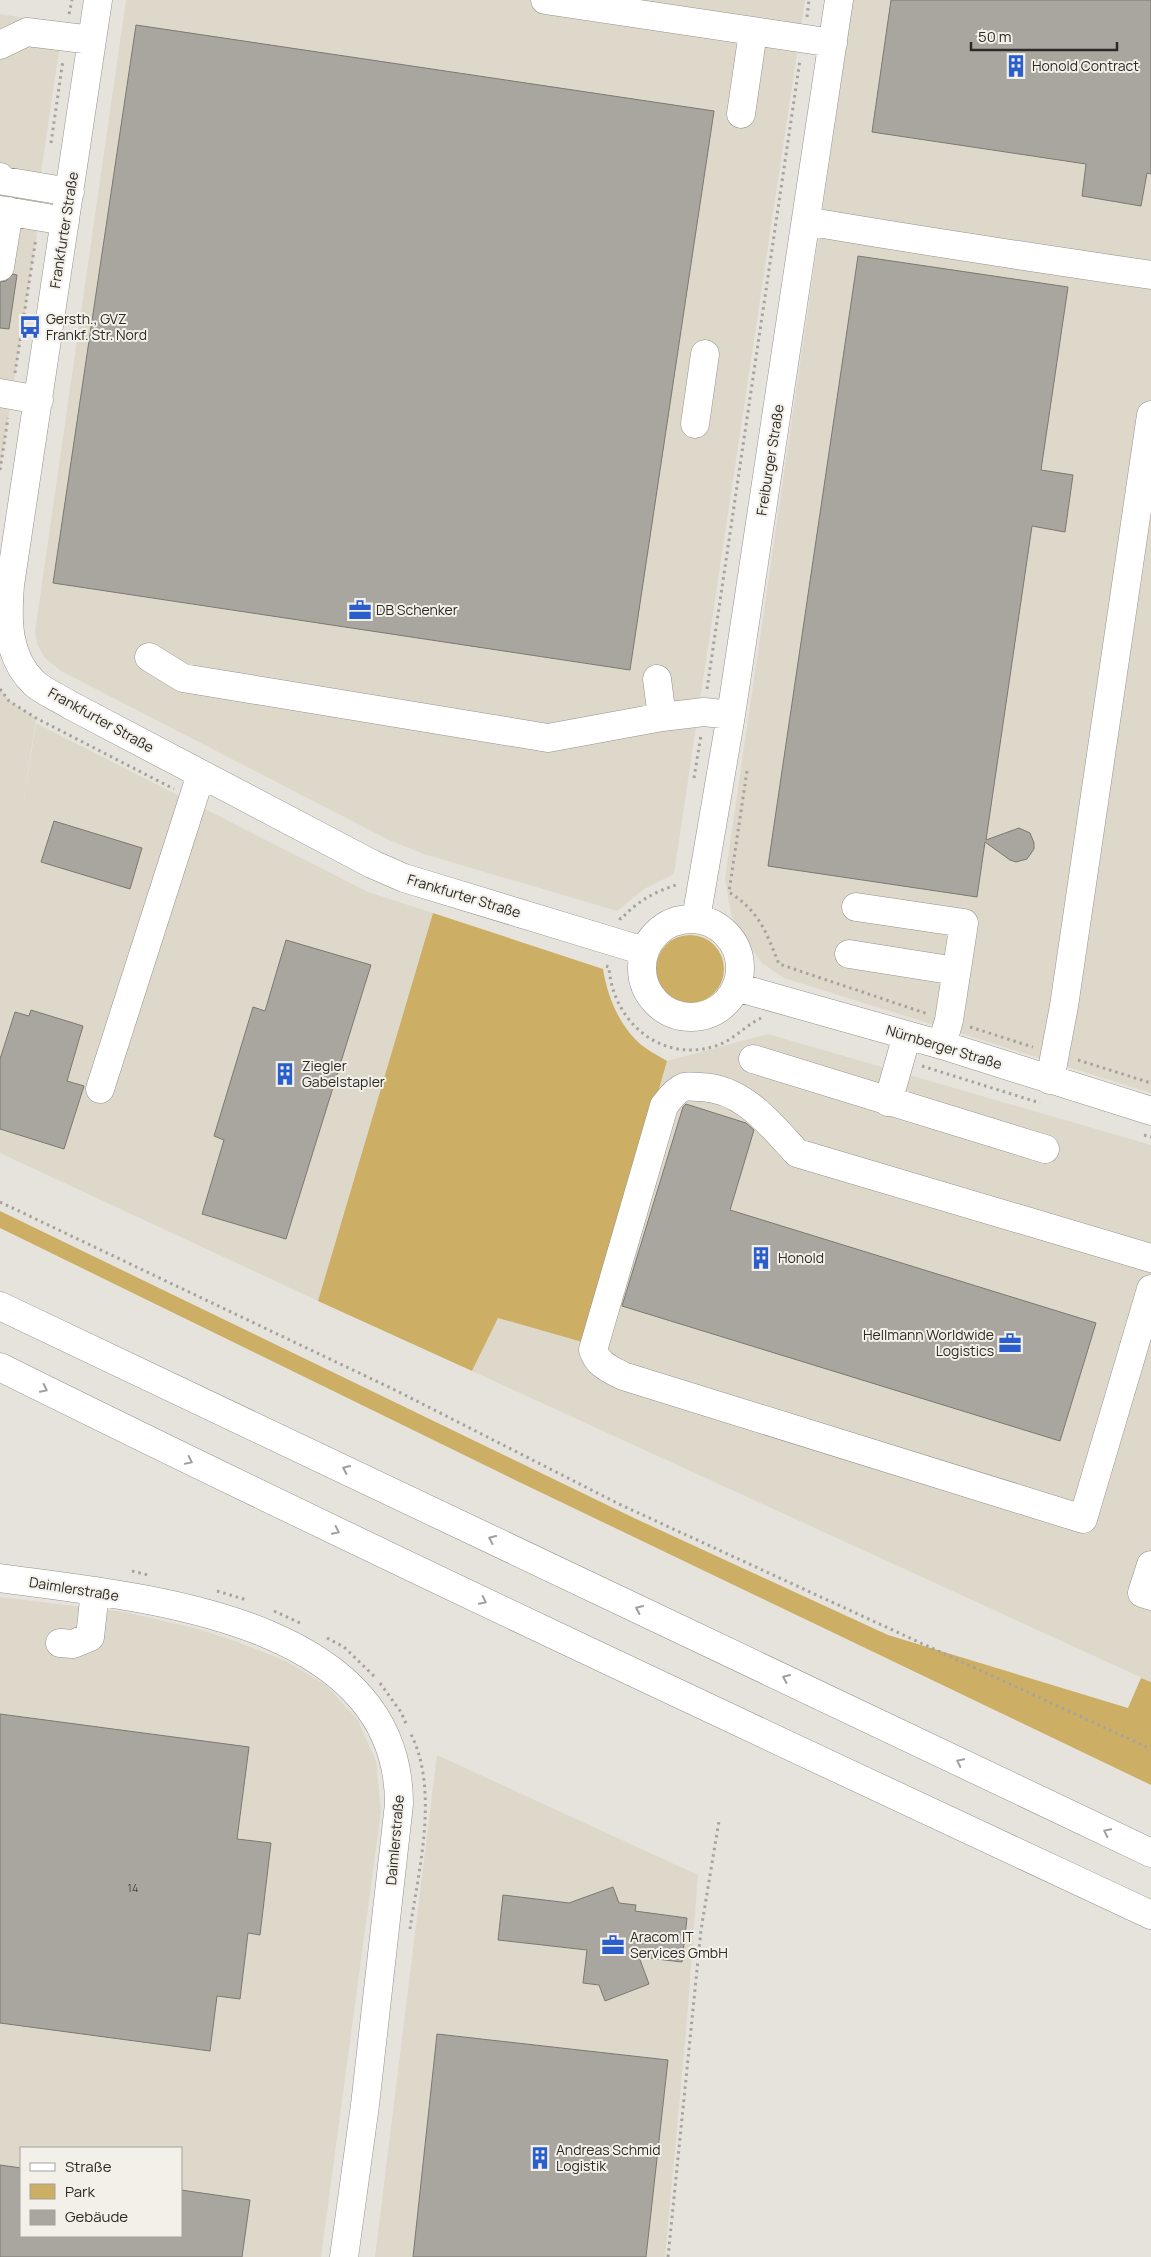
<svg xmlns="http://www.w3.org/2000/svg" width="1151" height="2257" viewBox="0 0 1151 2257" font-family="Manrope,sans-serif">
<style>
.built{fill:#ded8cb;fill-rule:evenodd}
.green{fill:#cdae65}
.building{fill:#a9a69f;stroke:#7b7872}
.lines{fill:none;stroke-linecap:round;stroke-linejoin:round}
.minor-casing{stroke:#95928c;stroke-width:29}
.highway-casing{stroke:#95928c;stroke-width:29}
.path{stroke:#a6a39e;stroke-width:3;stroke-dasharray:2.5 4;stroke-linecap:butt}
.minor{stroke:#fff;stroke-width:28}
.highway{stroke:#fff;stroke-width:28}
.oneway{stroke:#a09f9e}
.labels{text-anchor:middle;stroke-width:4;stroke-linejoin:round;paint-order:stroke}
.number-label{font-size:11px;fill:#4a4946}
.poi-label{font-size:14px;fill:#2b2a28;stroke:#f3f0e9;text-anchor:start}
.street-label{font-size:14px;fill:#2b2a28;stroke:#f3f0e9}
</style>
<rect width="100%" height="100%" fill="#e6e3dc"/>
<!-- built -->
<path class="built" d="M126,0H805L674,874L644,889L617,911L424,854L389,840L61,671L45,658L37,644L35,632Z
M853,0H1151V1093L784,978L762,963L746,942L731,915L725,878Z
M0,14L63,24L37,200L42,201L0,470Z
M0,689L9,701L36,718L19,830L36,723L368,892L433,913L318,1301L0,1153Z
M768,1034L1151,1145V1682L472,1371L498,1318L586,1342L667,1061Z
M0,1597L125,1612L198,1629L238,1642L286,1661L326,1685L358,1720L376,1761L381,1811L321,2257H0ZM21,2148H181V2236H21Z
M437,1755L698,1875L686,2032L665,2257H375Z"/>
<!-- green -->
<path class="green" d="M433,913L603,969C607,994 617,1020 635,1039C643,1048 657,1055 667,1061L586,1343L498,1318L472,1371L318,1301Z
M656 969a34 34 0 1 1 68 0a34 34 0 1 1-68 0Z
M0,1211L634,1518L888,1635L1128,1708L1141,1678L1151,1682V1785L515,1480L0,1228Z"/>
<!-- building -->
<path class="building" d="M891,0H1151V174L1147,173L1141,206L1082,196L1086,164L872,132Z
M136,25L714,111L630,670L53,583Z
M858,256L1068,287L1041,470L1073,475L1065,532L1032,526L986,840L1019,828L1030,833L1034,843V849L1027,859L1016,862L1010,860L985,842L977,897L768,866Z
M13,274L17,275L9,329L0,328V282L6,281Z
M54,821L142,848L130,889L41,862Z
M286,940L371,965L286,1239L202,1214L224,1140L214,1136L253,1007L265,1011Z
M31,1010L83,1026L67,1081L84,1086L64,1149L0,1129V1059L15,1012L29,1016Z
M686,1104L746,1123L754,1130L730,1210L1096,1323L1060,1441L622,1306L683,1107Z
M0,1714L249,1747L237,1839L271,1843L260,1935L248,1933L240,1999L217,1996L210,2051L0,2023Z
M613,1887L619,1903L636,1905L635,1911L687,1918L682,1962L639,1957L649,1984L605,2001L599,1985L583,1983L587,1950L498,1940L503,1895L569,1903Z
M437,2034L668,2060L646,2257H413Z
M0,2165L21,2168V2236H181V2190L250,2200L242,2257H0Z"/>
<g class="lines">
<defs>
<path id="minor" d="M98,0L10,585C7,620 7,657 34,683C44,692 59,698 70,705L372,864L404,878L644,951
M545,0L833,43
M0,45L27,32L92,40
M741,114L753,32
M0,177L4,181L70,192
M0,210L65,221
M806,221C921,241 1036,258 1151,275
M0,267L9,211
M0,393L39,400
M695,424L705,354
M149,657L183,678L548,738L662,717L704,712L731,715
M657,679L662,717
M856,907L964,923L949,1020L942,1045
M696,919L731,715L839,0
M642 968a49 49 0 1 1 98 0a49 49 0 1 1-98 0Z
M849,954L956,971
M736,987L942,1045L1151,1111
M753,1059L1045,1149
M1050,1080L1064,1006L1151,415
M100,1089L201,774
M888,1102L907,1035
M1151,1258L797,1153C770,1124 743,1088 700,1087C695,1087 688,1086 684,1087C676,1090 669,1099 664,1106L593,1350C598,1365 610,1369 623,1376L1083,1519L1151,1289
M1151,1565L1142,1593L1151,1596
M0,1578C137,1597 399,1616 399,1804L365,2105L344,2257
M60,1643L73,1644L90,1637L95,1591"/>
<path id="highway" d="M0,1306L1151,1853
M0,1367C381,1556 766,1735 1151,1915"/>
</defs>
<!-- minor casing -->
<use href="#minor" class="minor-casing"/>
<!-- highway casing -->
<use href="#highway" class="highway-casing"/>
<!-- path -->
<path class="path" d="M69,14L72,0
M807,17L809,0
M51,143L63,60
M15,373L36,238
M0,470L8,418
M0,689L9,701L36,718L174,789
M707,689L800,60
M747,771L729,892C760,912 766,932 779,964L928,1014
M694,778L701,735
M619,918L621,919C639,900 654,892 679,884
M606,966L609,967C612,1019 658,1062 712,1047C732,1042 743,1027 761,1018
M970,1027L1033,1047
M1078,1060L1151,1083
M922,1066L1040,1103
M1144,1135L1151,1137
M0,1202L397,1391L619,1504L1151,1749
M132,1571L148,1575
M217,1591L247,1600
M274,1611L300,1623
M327,1638L344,1647L376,1678
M380,1683L401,1712L407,1726
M410,1929C419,1868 439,1791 411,1734
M668,2257L701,1930L719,1821"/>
<!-- minor -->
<use href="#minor" class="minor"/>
<!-- highway -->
<use href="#highway" class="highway"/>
</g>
<!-- one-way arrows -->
<defs><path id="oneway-chevron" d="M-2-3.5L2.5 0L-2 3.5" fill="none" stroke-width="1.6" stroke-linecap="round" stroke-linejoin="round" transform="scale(1.25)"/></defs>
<g class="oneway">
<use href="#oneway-chevron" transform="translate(44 1389) rotate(26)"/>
<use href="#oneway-chevron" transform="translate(189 1461) rotate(26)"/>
<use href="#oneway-chevron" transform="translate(346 1469) rotate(-155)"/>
<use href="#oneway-chevron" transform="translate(336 1531) rotate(26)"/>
<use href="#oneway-chevron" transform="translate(492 1539) rotate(-155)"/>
<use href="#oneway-chevron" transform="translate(483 1601) rotate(26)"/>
<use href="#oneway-chevron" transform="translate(639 1609) rotate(-155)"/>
<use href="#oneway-chevron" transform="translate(786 1678) rotate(-155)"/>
<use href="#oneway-chevron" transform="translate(960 1762) rotate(-154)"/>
<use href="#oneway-chevron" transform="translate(1107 1832) rotate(-154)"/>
</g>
<!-- icons -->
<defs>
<symbol id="building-bare" viewBox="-9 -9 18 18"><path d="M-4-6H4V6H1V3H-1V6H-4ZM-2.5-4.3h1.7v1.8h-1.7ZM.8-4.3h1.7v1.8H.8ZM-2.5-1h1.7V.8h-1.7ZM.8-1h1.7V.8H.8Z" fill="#295ecc" stroke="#f3f0e9" stroke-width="2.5" paint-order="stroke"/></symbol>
<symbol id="bus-bare" viewBox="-9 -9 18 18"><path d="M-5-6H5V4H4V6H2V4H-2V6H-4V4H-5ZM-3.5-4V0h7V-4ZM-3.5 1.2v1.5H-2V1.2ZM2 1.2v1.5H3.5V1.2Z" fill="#295ecc" stroke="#f3f0e9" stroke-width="2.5" paint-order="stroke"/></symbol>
<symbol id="office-bare" viewBox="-9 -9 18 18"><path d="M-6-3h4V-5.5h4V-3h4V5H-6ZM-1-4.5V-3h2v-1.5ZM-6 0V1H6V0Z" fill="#295ecc" stroke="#f3f0e9" stroke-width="2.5" paint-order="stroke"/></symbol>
</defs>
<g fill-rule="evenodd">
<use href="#building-bare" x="1000" y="50" width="32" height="32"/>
<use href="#bus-bare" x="14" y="311" width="32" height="32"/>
<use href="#office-bare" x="344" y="594" width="32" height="32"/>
<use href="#building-bare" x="269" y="1058" width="32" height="32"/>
<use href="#building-bare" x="745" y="1242" width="32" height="32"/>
<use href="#office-bare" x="994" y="1327" width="32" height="32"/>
<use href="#office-bare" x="597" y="1929" width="32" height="32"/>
<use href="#building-bare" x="524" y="2142" width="32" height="32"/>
</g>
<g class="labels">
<!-- number labels -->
<g class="number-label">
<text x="133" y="1892">14</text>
</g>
<!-- poi labels -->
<g class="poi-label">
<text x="1032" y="71">Honold Contract</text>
<text x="46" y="324">Gersth., GVZ<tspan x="46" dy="16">Frankf. Str. Nord</tspan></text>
<text x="376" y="615">DB Schenker</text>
<text x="302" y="1071">Ziegler<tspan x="302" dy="16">Gabelstapler</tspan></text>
<text x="778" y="1263">Honold</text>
<text x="994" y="1340" text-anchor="end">Hellmann Worldwide<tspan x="994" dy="16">Logistics</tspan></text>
<text x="630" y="1942">Aracom IT<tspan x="630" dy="16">Services GmbH</tspan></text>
<text x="556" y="2155">Andreas Schmid<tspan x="556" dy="16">Logistik</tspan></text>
</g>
<!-- street labels -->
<g class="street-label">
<text transform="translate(64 230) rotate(-81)" y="5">Frankfurter Straße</text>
<text transform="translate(770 460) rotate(-81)" y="5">Freiburger Straße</text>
<text transform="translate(101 720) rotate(29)" y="5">Frankfurter Straße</text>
<text transform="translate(464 896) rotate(17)" y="5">Frankfurter Straße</text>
<text transform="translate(944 1047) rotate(17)" y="5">Nürnberger Straße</text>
<text transform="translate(74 1589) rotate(9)" y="5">Daimlerstraße</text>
<text transform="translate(395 1840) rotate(-85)" y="5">Daimlerstraße</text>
</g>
</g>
<!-- legend -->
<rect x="20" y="2147" width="162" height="90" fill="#f3f0e9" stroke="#a3a19c"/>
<rect x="30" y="2163" width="25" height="8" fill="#ffffff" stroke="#a3a19c"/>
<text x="65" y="2172" font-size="15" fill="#2b2a28">Straße</text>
<rect x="30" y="2184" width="25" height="15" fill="#cdae65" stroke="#a3a19c"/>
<text x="65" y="2197" font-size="15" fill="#2b2a28">Park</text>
<rect x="30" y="2210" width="25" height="15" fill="#a9a69f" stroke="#a3a19c"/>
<text x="65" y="2222" font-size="15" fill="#2b2a28">Gebäude</text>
<!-- scale -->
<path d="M971 42v8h146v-8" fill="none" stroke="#2b2a28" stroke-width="2.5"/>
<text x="978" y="42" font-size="15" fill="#2b2a28" stroke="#f3f0e9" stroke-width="4" paint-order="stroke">50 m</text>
</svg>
